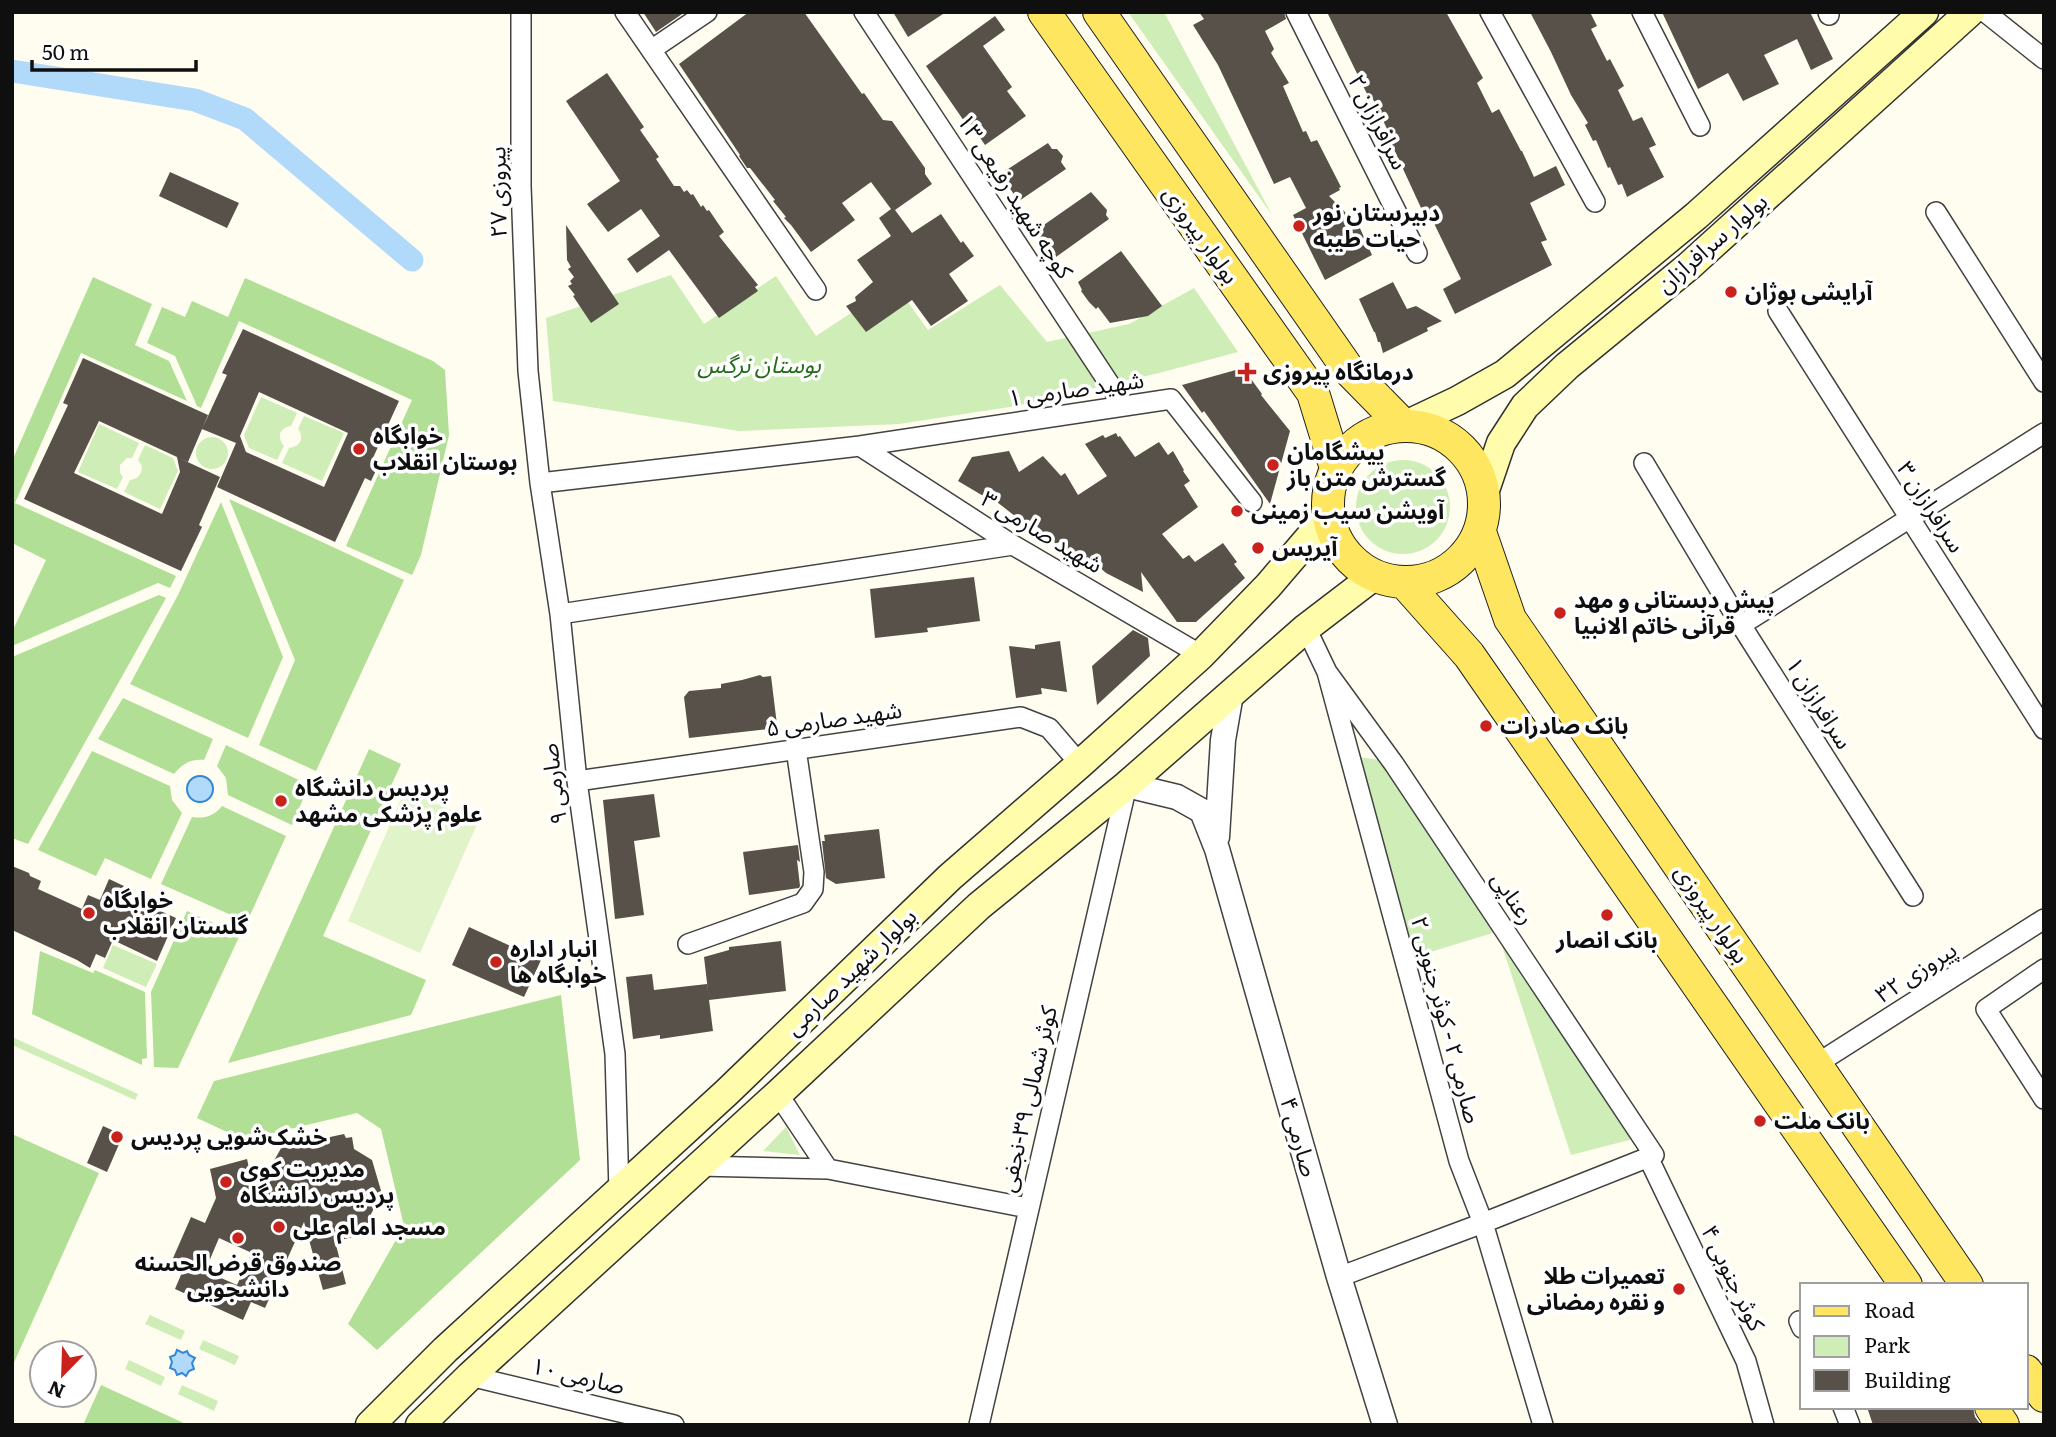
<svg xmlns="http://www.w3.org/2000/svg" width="2056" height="1437" viewBox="0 0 2056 1437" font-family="Literata,'Noto Sans Arabic',serif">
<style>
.green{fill:#ceedb7}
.forest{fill:#b0df95}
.pitch{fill:#e1f3c9}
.water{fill:#b1d9fa;stroke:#3288d7;stroke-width:2}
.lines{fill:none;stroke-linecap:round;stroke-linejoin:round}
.canal{stroke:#b1d9fa;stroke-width:23}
.building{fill:#58514a;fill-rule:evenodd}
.minor-casing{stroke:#424242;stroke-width:22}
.tertiary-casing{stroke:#424242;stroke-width:27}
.secondary-casing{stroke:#313131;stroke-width:31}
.primary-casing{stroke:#202020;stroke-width:34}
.minor{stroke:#fff;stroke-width:19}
.tertiary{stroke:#fff;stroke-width:24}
.secondary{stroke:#fffdab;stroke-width:28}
.primary{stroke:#ffe660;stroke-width:32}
.poi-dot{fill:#c9221c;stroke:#fff;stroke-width:2.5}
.labels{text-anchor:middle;stroke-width:7;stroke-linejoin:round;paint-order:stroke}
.street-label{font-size:23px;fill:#0f0f0f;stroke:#fff}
.poi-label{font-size:23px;font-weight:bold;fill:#0f0f0f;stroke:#fff;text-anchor:start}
.park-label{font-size:23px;font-style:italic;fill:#246c1a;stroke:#fff}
</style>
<rect width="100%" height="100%" fill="#fffdf0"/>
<!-- green -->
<path class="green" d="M1128,12H1164L1272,215Z
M671,275L704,324L776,276L816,336L895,284L928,330L1000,285L1047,342L1129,324L1194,288L1238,352L1155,374L1016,406L899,424L739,431L553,401L546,318Z
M261,397L297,413L291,426C280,427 276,437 284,446L277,460L249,448L244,435Z
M304,416L344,433L322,481L282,463L289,448C300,447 305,438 298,429Z
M99,424L139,443L132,458H127L120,465V473L123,477L117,489L78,472Z
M196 453a16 16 0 1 1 32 0a16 16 0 1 1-32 0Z
M145,445L173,458L178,471L160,509L124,492L130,480C138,479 142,474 142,466L138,460Z
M1356 507a47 47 0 1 1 94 0a47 47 0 1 1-94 0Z
M1357,757L1381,760L1496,932L1414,957Z
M1500,940L1637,1138L1571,1155Z
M113,945L157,964L146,987L103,968Z
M12,1037L138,1094L135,1100L12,1045Z
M786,1127L800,1155L763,1151Z
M150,1315L185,1331L181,1340L145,1324Z
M203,1340L239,1356L235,1365L199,1349Z
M129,1360L165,1377L161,1386L125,1369Z
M182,1385L218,1401L214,1411L178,1394Z"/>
<!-- forest -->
<path class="forest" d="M93,277L152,304L135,345L169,361L187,401L81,353L15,503L176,576L170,588L158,583L12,646V632L46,560L12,543V461Z
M245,278L433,361L445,370L449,435L421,555L412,575L346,546L412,400L239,321L201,408L197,406L175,356L147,343L162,307L185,317L192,301L228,317Z
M229,499L404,580L316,771L259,745L295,660Z
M221,502L283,657L248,738L130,684L178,595Z
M159,595L166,598L28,844L12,838V657Z
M123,698L213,739L204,760C190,759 182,764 174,774L98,739Z
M226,745L309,785L292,825L228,795L226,778L217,766Z
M369,749L401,764L323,936L426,980L411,1015L228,1063Z
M92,751L170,786L172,800L182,813L151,879L105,858L96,876L38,850Z
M222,806L286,836L247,922L161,884L192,817C205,819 214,816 222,806Z
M187,911L240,935L178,1068L154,1067L151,992Z
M40,951L93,973L95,970L145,992L147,1058L142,1059V1065L32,1014Z
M561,995L580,1160L377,1350L348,1324L404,1226L381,1129L357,1113L244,1140L197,1118L214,1081Z
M12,1134L99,1173L12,1367Z
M101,1385L188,1425H83Z"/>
<!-- pitch -->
<path class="pitch" d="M405,790L478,822L420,953L348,921Z"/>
<!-- water -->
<path class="water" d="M187 789a13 13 0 1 1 26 0a13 13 0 1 1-26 0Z
M177,1350L183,1353L187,1351L189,1355L195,1358L192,1363L194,1369L189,1371L186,1376L182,1373L177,1375L175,1370L170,1368L172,1362L170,1357L175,1355Z"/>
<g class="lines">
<!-- canal -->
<path class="canal" d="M12,71L195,100L245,119L412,260"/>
</g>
<!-- building -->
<path class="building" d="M643,12H685L656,32Z
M749,12H804L862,94L864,93L883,120L892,121L925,168V174L932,184L895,210L912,233L941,214L961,243L963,241L974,256L949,274L968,301L931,326L912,300L866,332L846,306L856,301L855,297L873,282L857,260L891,236L879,218L891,209L871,182L842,203L855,220L811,252L791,225L784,218L786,217L773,201L775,200L750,168H747L739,156L740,155L679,64Z
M893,12H946L908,37Z
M1199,12H1284L1286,19L1265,31L1274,49L1271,53L1289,83L1283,86L1303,132L1306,131L1311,142L1317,140L1341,187L1339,188L1340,190L1329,196L1359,226L1372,255L1325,280L1293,215L1306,208L1290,177L1274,184L1218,65L1193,25L1204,19Z
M1327,12H1446L1483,78L1477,83L1492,113L1499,109L1521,151H1522L1534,177L1556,166L1565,185L1530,203L1547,240L1541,242L1552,265L1455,314L1443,289L1461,279L1429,213L1422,210L1386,132L1388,131L1372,97L1369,98Z
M1530,12H1590L1597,26L1591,29L1607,61L1610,59L1624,86L1618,90L1633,121L1642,117L1656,145L1649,148L1664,177L1627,197L1622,184L1618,185L1610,167L1608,168L1596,140L1593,141L1585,125L1588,123L1571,95L1551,52Z
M1662,12H1810L1833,59L1811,70L1797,39L1764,55L1779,84L1743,101L1728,73L1698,89Z
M995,16L1005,30L983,46L1012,87L1007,91L1026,116L985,145L967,119L964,121L926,66Z
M607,73L644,127L640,130L659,157L656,159L674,186H680L684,192L687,190L691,195L693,194L701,207L703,205L707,211L709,210L724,232L719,236L758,285L755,287L758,291L719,318L669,250L637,273L627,259L660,236L641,209L608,232L587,204L620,181L566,101Z
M1048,143L1052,149H1057L1063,156L1061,162L1066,169L1019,201L1003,179L1005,171Z
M170,172L239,203L227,228L159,196Z
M1091,192L1107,210L1106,215L1109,219L1056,257L1040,236L1041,234L1038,229Z
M566,225L619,304L591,323L573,296L575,295L568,286L572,284L570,281L574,277L568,269L571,267L567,260Z
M1121,251L1162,306L1148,316L1110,323L1098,307L1096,309L1089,302L1081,291L1082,290L1078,282Z
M1393,282L1407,309L1416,306L1442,321L1427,328L1428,331L1383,353L1380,342H1378L1375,332H1374L1359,299Z
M243,329L399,401L372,460L379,464L371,481L365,478L335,542L217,487L236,443L202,429L227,375L222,373ZM259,392L348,433L324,487L246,452L240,436Z
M83,358L208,415L188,462L179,458L220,477L199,525L202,527L181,571L24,499L68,405L63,403ZM99,421L177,457L180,472L162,514L74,473Z
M1243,368L1262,394L1261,395L1290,431L1270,504L1204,411L1202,413L1182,385Z
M1116,433L1118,437L1120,436L1135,457L1159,442L1168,455L1173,451L1184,470L1183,471L1190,481L1184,485L1198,507L1162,534L1183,559L1189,555L1195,562L1223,543L1237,562L1234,564L1245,578L1196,622H1177L1141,572L1143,592L1106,573L1096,564L1092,566L1084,563L1078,554L1076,555L1073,552L1070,553L1059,542L1056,544L1048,534L1045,536L1036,525L1031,528L1022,519L1020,520L988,495L985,497L958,481L972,457L1009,451L1019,472L1043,456L1061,476L1065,473L1078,495L1107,476L1085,444L1103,435L1105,438Z
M974,577L980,621L927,628L928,632L875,638L870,589Z
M1133,630L1148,638L1150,656L1097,705L1092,666Z
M1060,641L1067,692L1041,688L1042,694L1016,698L1009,646L1035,649V645Z
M760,675L763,677L771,676L777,725L768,727V729L689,738L684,697L689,691L721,688V684L742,680Z
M654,794L660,837L634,841L644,915L615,919L603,800Z
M879,829L885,878L836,884L826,878L822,841H825L824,835Z
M798,845L800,862L797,860L800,886L799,888L749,895L743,852Z
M12,866L29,873L30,876L41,881L38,889L82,909L88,895L100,900L109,879L124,886L121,893L176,918L157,961L113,940L105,958L96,954L90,968L77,960L12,930Z
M469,927L541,960L524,997L452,965Z
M781,941L786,991L709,1000L704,957L729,950V947Z
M652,974L654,990L707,984L713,1031L660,1039V1035L633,1039L626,977Z
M103,1126L123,1135L107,1172L87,1163Z
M344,1134L346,1138L352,1137L354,1149L372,1160L382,1194L371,1214L374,1227L369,1228L370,1233L340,1240L341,1243L336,1245L346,1284L323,1290L304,1222L265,1308L251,1302L243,1320L175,1289L183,1270L170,1265L191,1217L205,1223L216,1198L210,1169L247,1159L255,1194L284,1143L315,1136L316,1140ZM219,1238L252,1253L237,1285L205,1271Z
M1867,1407H1973L1975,1417L1981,1425H1873Z"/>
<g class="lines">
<defs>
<path id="minor" d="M521,12V186L528,371L540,483L560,614L577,781L615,1054L619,1191
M625,12L816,290
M864,12L1124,406
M1296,12L1417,253
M1490,12L1595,202
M1642,12L1700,126
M1828,12L1829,15
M1985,12L2044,59
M651,50L707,12
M1936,212L2044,382
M1778,311L2044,729
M860,446L1013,545L1201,655
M1644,463L1741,625L1913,896
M540,483L860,446L1171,399L1252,502
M560,614L1013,545
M1741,625L2044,433
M1306,628L1327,672L1459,1161L1483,1223L1543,1425
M1327,672L1394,764L1654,1155L1483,1223L1339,1277
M577,781L1021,717L1049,728L1080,764
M688,944L803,903L813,889L814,872L796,749
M2044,969L1986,1009L2044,1099
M1815,1065L2044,919
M778,1094L828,1169
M1648,1157L1746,1361L1764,1425
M698,1166L828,1169L1028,1208
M1799,1321L1802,1328
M470,1376L674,1425
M1843,1407L1850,1425
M979,1425L1127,785"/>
<path id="tertiary" d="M1127,785L1177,797L1202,811L1217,849L1339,1277L1385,1425
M1217,837L1223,740L1231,694"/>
<path id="secondary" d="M1404,426L1457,401L1505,374L1696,216L1924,12
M1484,493L1501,443L1525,406L1567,366L1689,266L1970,12
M370,1425L445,1350L726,1093L950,877L1080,764L1201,655L1268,586L1328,516
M420,1425L470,1376L778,1094L979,906L1127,785L1306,628L1374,576"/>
<path id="primary" d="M1044,12L1313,393L1336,468
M1099,12L1348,369L1404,426
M1328 504a78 78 0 1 1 156 0a78 78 0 1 1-156 0Z
M1480,532L1510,619L1967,1285
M1405,583L1469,655L1906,1285
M2026,1371L2044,1396
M1991,1407L2003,1425"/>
</defs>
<!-- minor casing -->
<use href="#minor" class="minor-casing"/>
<!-- tertiary casing -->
<use href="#tertiary" class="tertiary-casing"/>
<!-- secondary casing -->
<use href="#secondary" class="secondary-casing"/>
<!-- primary casing -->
<use href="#primary" class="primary-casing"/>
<!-- minor -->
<use href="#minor" class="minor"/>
<!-- tertiary -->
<use href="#tertiary" class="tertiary"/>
<!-- secondary -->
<use href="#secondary" class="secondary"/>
<!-- primary -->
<use href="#primary" class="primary"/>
</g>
<!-- markers -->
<g class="poi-dot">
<circle cx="1299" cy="226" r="7"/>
<circle cx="1731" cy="292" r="7"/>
<path d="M1243.5 361.5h7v7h7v7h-7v7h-7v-7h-7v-7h7z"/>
<circle cx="359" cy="449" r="7"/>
<circle cx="1273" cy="465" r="7"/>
<circle cx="1237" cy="511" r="7"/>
<circle cx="1258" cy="548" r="7"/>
<circle cx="1560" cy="613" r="7"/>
<circle cx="1486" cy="726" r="7"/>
<circle cx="281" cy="801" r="7"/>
<circle cx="89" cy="913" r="7"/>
<circle cx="1607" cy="915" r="7"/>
<circle cx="496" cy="962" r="7"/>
<circle cx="1760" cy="1121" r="7"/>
<circle cx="117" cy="1137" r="7"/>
<circle cx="226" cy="1182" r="7"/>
<circle cx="279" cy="1227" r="7"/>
<circle cx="238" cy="1238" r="7"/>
<circle cx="1679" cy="1289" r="7"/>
</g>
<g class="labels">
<!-- street labels -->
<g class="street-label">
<text transform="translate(1378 122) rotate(63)" y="8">سرافرازان ۲</text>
<text transform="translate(498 192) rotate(-91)" y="8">پیروزی ۲۷</text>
<text transform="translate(1015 196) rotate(57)" y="8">کوچه شهید رفیعی ۱۳</text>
<text transform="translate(1201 235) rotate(55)" y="8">بولوار پیروزی</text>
<text transform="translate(1712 243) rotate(-41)" y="8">بولوار سرافرازان</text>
<text transform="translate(1076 389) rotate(-8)" y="8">شهید صارمی ۱</text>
<text transform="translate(1931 507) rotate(57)" y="8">سرافرازان ۳</text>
<text transform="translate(1042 532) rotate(31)" y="8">شهید صارمی ۳</text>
<text transform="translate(1819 703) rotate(58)" y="8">سرافرازان ۱</text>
<text transform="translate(834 719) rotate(-8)" y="8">شهید صارمی ۵</text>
<text transform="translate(554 784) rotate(-97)" y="8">صارمی ۹</text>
<text transform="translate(1513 898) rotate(56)" y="8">رعناپی</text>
<text transform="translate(1712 914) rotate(56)" y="8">بولوار پیروزی</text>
<text transform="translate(851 972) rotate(-44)" y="8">بولوار شهید صارمی</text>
<text transform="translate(1916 972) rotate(-33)" y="8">پیروزی ۳۲</text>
<text transform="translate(1446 1020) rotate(75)" y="8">صارمی ۲ - کوثر جنوبی ۲</text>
<text transform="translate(1028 1099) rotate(-77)" y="8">کوثر شمالی ۳۹-نجفی</text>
<text transform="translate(1299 1137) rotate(74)" y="8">صارمی ۴</text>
<text transform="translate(1733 1278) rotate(64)" y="8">کوثر جنوبی ۴</text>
<text transform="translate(578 1376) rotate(13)" y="8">صارمی ۱۰</text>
</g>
<!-- poi labels -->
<g class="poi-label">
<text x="1313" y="221">دبیرستان نور<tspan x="1313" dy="26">حیات طیبه</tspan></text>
<text x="1745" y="300">آرایشی بوژان</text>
<text x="1263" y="380">درمانگاه پیروزی</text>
<text x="373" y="444">خوابگاه<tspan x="373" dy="26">بوستان انقلاب</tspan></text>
<text x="1287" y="460">پیشگامان<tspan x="1287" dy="26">گسترش متن باز</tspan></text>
<text x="1251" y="519">آویشن سیب زمینی</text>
<text x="1272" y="556">آیریس</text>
<text x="1574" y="608">پیش دبستانی و مهد<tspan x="1574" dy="26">قرآنی خاتم الانبیا</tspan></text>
<text x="1500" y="734">بانک صادرات</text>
<text x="295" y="796">پردیس دانشگاه<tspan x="295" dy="26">علوم پزشکی مشهد</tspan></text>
<text x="103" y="908">خوابگاه<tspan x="103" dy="26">گلستان انقلاب</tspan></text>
<text x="1607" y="948" text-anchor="middle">بانک انصار</text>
<text x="510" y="957">انبار اداره<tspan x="510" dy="26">خوابگاه ها</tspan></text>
<text x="1774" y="1129">بانک ملت</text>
<text x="131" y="1145">خشک‌شویی پردیس</text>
<text x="240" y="1177">مدیریت کوی<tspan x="240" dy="26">پردیس دانشگاه</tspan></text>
<text x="293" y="1235">مسجد امام علی</text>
<text x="238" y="1271" text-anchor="middle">صندوق قرض‌الحسنه<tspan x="238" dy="26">دانشجویی</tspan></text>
<text x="1665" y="1284" text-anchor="end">تعمیرات طلا<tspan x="1665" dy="26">و نقره رمضانی</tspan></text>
</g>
<!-- park labels -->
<g class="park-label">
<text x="759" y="373">بوستان نرگس</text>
</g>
</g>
<!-- border -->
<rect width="2056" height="1437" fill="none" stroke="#0f0f0f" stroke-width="28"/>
<!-- legend -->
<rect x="1800" y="1283" width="228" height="126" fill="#ffffff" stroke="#9f9f9f" stroke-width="2"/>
<rect x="1814" y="1306" width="35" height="10" fill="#ffe660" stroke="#9f9f9f" stroke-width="2"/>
<text x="1864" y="1318" font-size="21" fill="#0f0f0f">Road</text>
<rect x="1814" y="1336" width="35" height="21" fill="#ceedb7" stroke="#9f9f9f" stroke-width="2"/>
<text x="1864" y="1353" font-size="21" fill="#0f0f0f">Park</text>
<rect x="1814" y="1370" width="35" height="21" fill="#58514a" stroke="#9f9f9f" stroke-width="2"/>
<text x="1864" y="1388" font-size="21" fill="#0f0f0f">Building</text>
<!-- north arrow -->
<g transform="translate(63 1374) rotate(203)"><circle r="33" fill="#ffffff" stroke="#9f9f9f" stroke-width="2"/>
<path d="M0-5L12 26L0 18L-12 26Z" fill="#c9221c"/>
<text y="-10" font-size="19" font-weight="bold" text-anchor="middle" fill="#0f0f0f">N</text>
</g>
<!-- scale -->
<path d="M32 60v10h164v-10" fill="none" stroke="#0f0f0f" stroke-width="3.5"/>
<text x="42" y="60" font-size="21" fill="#0f0f0f" stroke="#ffffff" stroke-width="5" paint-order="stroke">50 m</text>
</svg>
